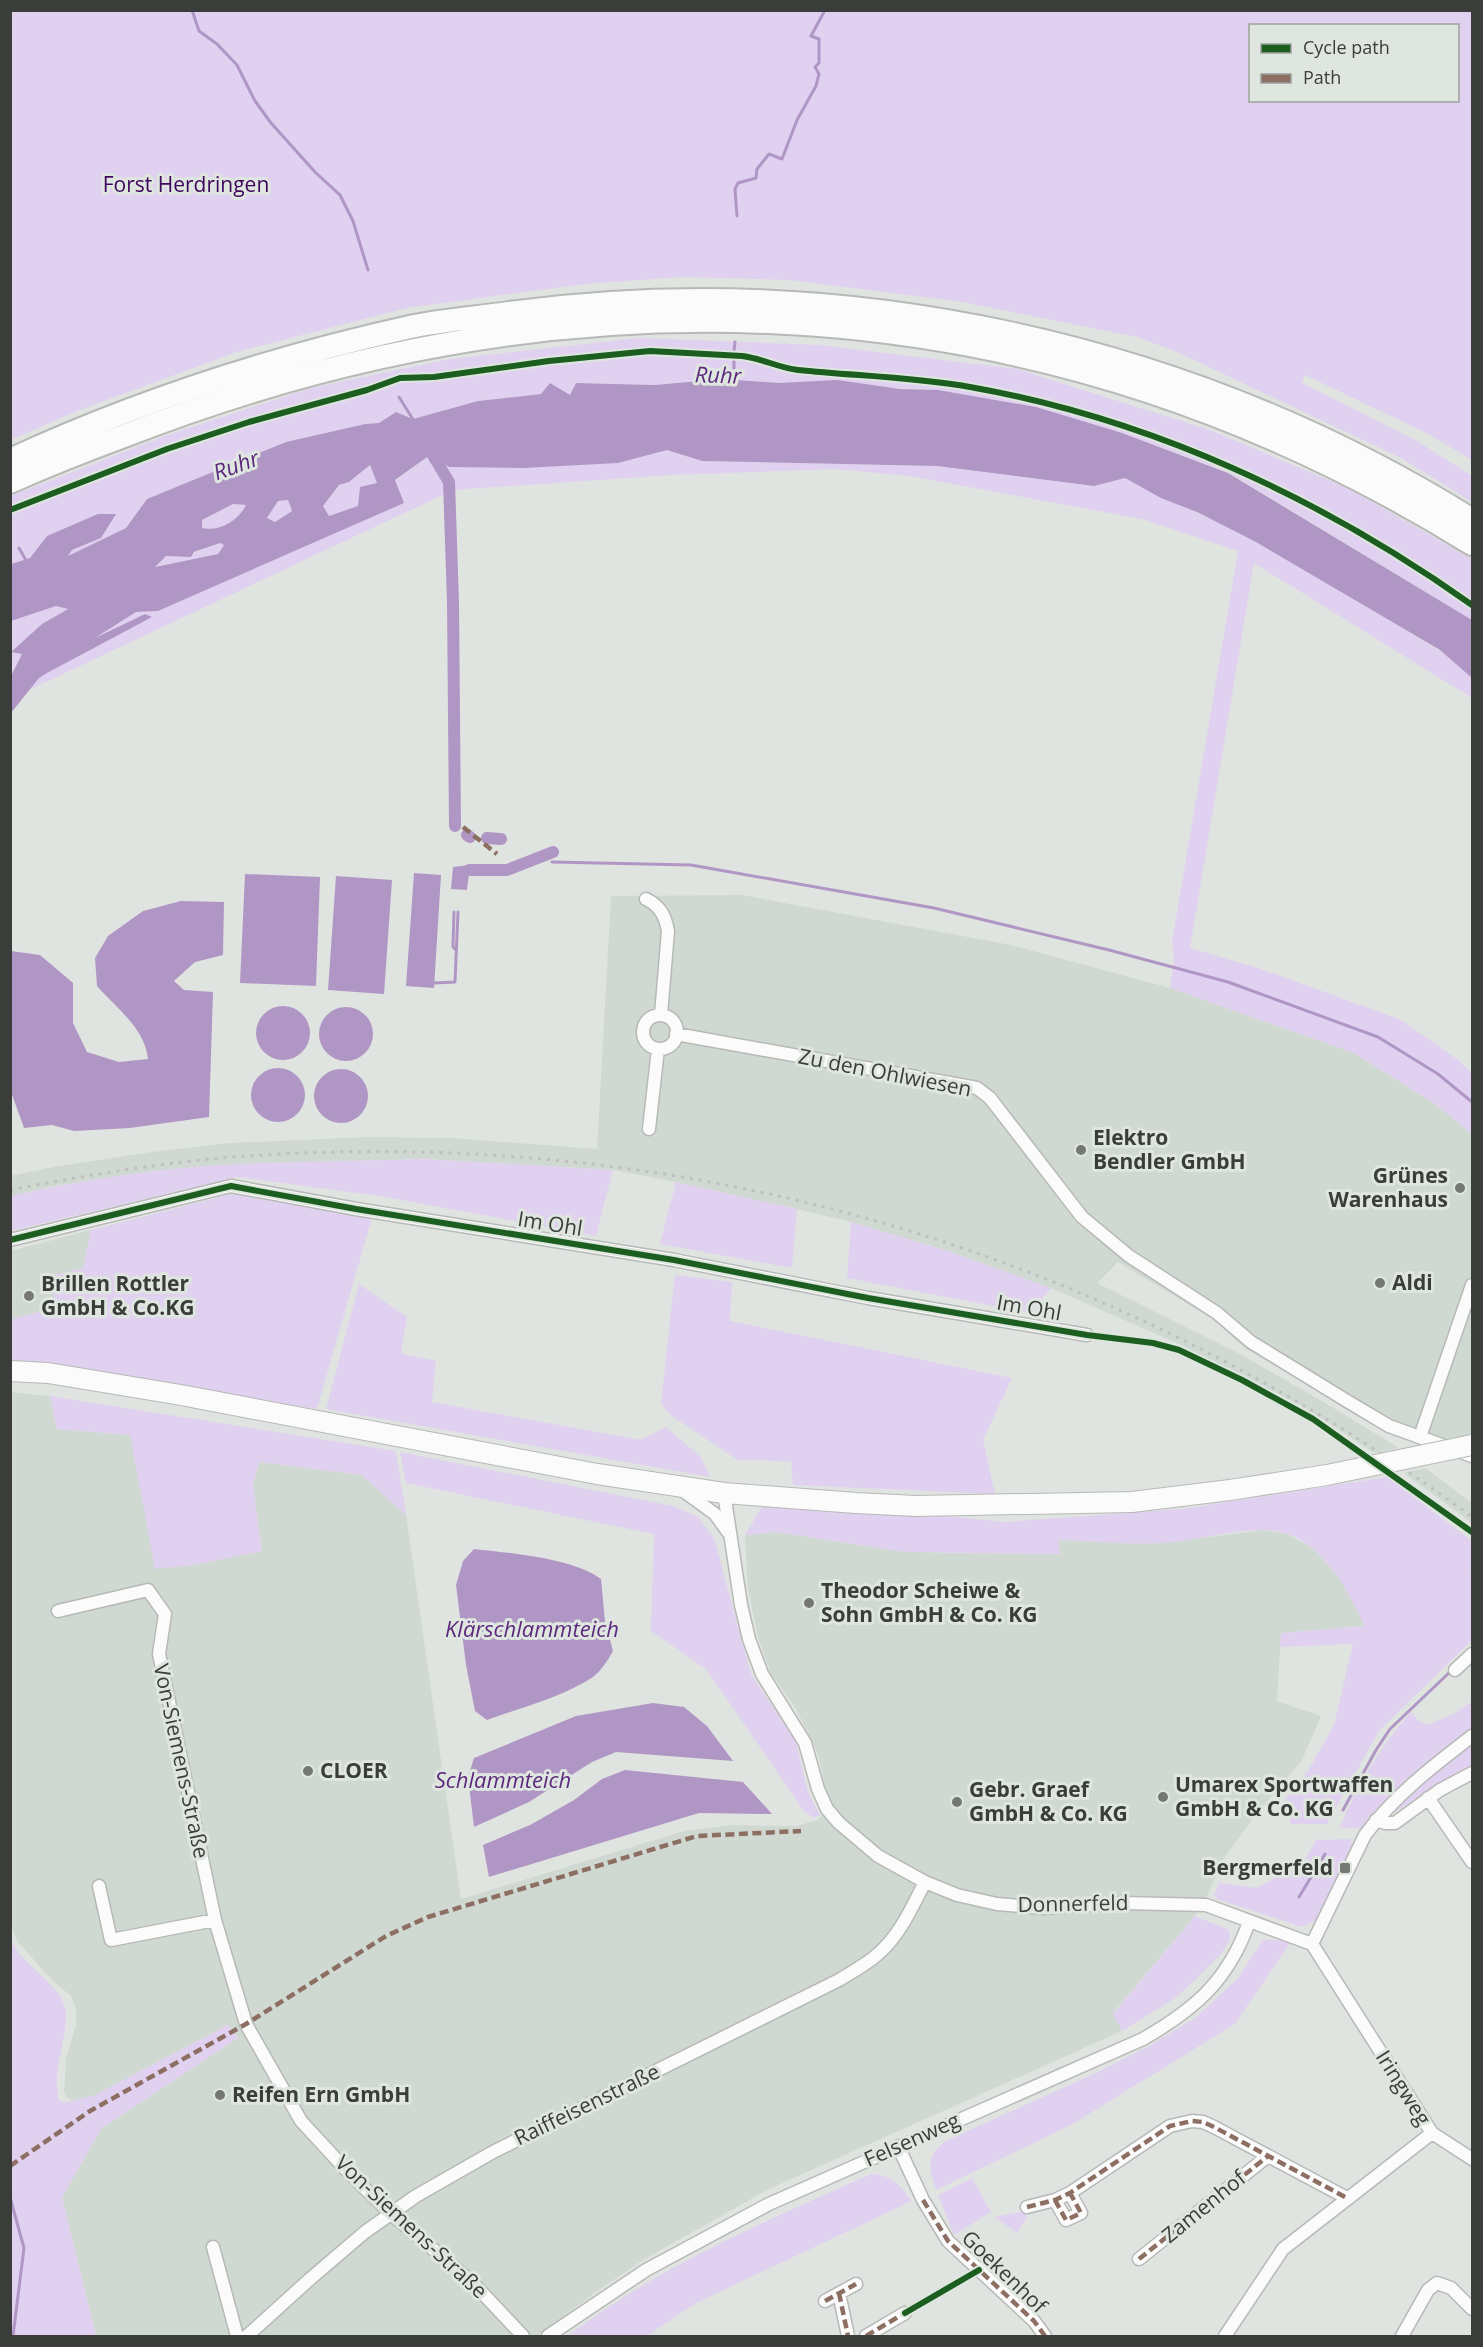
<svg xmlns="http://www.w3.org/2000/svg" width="1483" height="2347" viewBox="0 0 1483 2347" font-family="'Open Sans',sans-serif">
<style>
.built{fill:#d0d9d1}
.green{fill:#e1d1f0;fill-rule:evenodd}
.water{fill:#b096c5;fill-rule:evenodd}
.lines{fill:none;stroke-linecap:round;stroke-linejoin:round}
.stream{stroke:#b096c5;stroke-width:3}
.canal{stroke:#b096c5;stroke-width:12}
.minor-casing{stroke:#b6b9b6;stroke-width:15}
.primary-casing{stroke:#b6b9b6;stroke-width:22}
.motorway-casing{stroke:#b6b9b6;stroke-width:26}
.minor{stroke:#fafbfa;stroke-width:12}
.primary{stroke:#fafbfa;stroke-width:20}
.motorway{stroke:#fafbfa;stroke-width:22}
.rail{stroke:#bebfbe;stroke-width:3;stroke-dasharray:3 6;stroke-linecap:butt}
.primary-bridge-casing{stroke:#b6b9b6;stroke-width:22;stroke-linecap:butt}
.primary-bridge{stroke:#fafbfa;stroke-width:20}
.quiet{stroke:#8d6e63;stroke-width:4.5;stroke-dasharray:9 4.5;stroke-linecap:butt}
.cycleway-casing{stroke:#dee6df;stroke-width:10}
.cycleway{stroke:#1b5e20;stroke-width:6}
.poi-dot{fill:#747774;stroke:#dee6df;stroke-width:2}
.labels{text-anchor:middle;stroke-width:6;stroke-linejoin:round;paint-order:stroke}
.park-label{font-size:21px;fill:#3f055e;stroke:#dee6df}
.street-label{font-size:21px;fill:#3a3d3a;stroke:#dee6df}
.poi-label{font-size:21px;font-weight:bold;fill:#3a3d3a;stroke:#dee6df;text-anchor:start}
.water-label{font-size:22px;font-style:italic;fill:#5c297e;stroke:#dee6df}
</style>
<rect width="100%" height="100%" fill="#e0e4e0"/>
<!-- built -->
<path class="built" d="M742,895L1011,945L1170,988L1354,1053L1435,1104L1472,1134V1451L1386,1430L1246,1349L1214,1320L1118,1262L1097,1283L1236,1352L1322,1401L1399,1448L1374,1453L1304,1407L1179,1344L1051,1288L945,1250L851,1222L797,1209L676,1182L613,1170L425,1159L236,1164L153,1171L55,1186L11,1196L10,1176L53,1167L152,1152L229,1143L369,1137L452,1138L597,1149L611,896Z
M91,1230L83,1268L57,1307L11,1320L10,1251Z
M10,1392L50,1396L57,1429L130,1435L262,1551L253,1485L259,1462L362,1475L406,1515L461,1899L684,1831L734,1825L797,1826L817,1820L830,1808L818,1754L796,1709L770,1672L758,1637L748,1589L745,1535L776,1532L905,1552L1060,1554L1057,1540L1170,1542L1264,1530L1287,1534L1314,1549L1346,1584L1365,1626L1281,1633L1277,1701L1321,1716L1302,1760L1255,1816L1224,1858L1207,1896L1195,1916L1113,2013L1122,2031L769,2189L643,2260L593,2294L538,2336H96L62,2197L102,2128L238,2038L228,2025L95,2095L76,2101L67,2098L64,2091L66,2059L76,2025V2009L71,1996L53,1981L17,1941L11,1926Z
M1425,1468L1472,1503V1523L1404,1473Z"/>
<!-- green -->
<path class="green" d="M11,10L1472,11V460L1430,435L1305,375L1302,383L1417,441L1472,476V502L1401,458L1177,352L1137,337L962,302L790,280L682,277L585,284L407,308L237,352L77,411L11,440ZM1250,26H1458V100H1250Z
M639,338L821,345L1017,369L1210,430L1348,488L1472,559V620L1228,472L1122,433L938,390L779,383L723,379L654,385L576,383L570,395L542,394L478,401L413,419L396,412L379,423L365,424L286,442L147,499L126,528L66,557L72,550L101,538L115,514L47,536L30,558L11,564V496L162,437L311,388L450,359Z
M667,450L702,461L937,466L1094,486L1125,478C1168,501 1213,518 1256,542C1329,583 1400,627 1472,670V698L1254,563L1190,948L1258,968L1399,1019L1457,1059L1472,1073V1134L1435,1104L1354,1053L1170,988L1174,961L1172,942L1238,551L1142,519L909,476L836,469L673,475L453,490L29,690L39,678L88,642L136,612L158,611L403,503L395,481L430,455L618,463Z
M370,465L377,483L358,506L329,516L323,506L339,485L349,482Z
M288,500L292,511L275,522L267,518L278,501Z
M233,504L246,505C238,521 219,532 202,528V520Z
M220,543L225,545L218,554L154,567L166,556L191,557L194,553Z
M56,606L69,608L42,624L11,652V621Z
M11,652L22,654L11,676Z
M425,1159L613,1170L596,1236L380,1196L237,1177L11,1231V1196C85,1179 161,1168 237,1164C300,1161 363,1161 425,1159Z
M676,1182L797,1209L792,1268L660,1244Z
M232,1194L372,1218L317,1409L11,1361L10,1320L56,1307L49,1276L83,1268L91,1230Z
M851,1222L945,1250L1051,1288L1030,1313L847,1278Z
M675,1275L732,1282L730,1321L1012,1378L983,1440L995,1494L793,1485L791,1461L738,1460L670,1415L661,1404Z
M359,1284L407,1317L401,1353L436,1361L432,1402L641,1440L666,1427L700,1456L710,1477L326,1409Z
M50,1396L396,1451L406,1515L362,1475L259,1462L253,1485L262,1551L188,1566L155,1569L130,1435L57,1429Z
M400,1452L673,1506L698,1517L714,1538L751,1674L796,1742L808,1792L820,1815L814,1818L804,1811L706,1669L651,1631L654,1534L406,1483Z
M1387,1477L1472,1541V1564L1470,1569L1472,1573V1640L1379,1731L1327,1824H1291L1285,1800L1308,1771L1334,1725L1353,1644L1280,1647L1281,1633L1365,1626C1344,1584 1318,1531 1264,1530C1237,1529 1200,1539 1173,1542C1137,1546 1094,1541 1058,1540L1060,1554L905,1552L776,1532L745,1535L762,1507L957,1517L1003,1522L1182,1509Z
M1472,1701V1767C1444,1782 1417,1798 1390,1815C1380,1820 1370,1821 1361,1829L1340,1827C1357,1785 1381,1746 1411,1712L1419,1721L1427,1725L1454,1714Z
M1350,1839L1354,1848L1317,1920L1302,1927L1220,1900L1214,1896L1219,1883L1257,1888L1304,1861L1316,1840Z
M1195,1916L1229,1930L1230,1940L1220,1955L1194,1981L1174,1999L1122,2031L1113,2014Z
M11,1940C22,1965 53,1978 64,2004C73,2027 50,2068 59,2100L64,2103L95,2095L228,2025L238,2038L102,2128L62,2197L96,2336H11Z
M1263,1940H1282L1290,1943L1235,2024L1071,2125L936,2190C929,2167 925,2159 945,2141L1096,2073L1147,2047L1195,2018L1238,1978Z
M871,2174C895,2176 898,2184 912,2201L696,2303L647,2336H568C657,2267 768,2220 871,2174Z
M972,2178L991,2212L954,2235L938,2195Z
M1024,2211L1027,2217L1017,2233L995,2217Z"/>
<!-- water -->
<path class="water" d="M723,379L779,383L837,380L900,389L938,390L1036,407L1122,433L1228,473L1472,620V678L1440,650L1256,542L1197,512L1161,498L1125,478L1094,486L937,466L702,461L667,450L618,463L523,468L449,467L430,455L395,480L404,503L158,611L136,612L95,638L145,614L152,617L47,673L39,678L11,713V676L22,654L11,652L42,624L68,609L56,606L11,621V564L30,558L47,536L98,514H116L101,538L72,550L68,556L126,528L147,499L286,442L365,424L379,423L396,412L413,419L478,401L541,394L550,383L570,395L576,383L654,385ZM370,465L377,483L360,487L358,506L329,516L323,506L339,485L349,482ZM288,500L292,511L275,522L267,518L278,501ZM233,504L246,505C238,521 219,532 202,528V520ZM220,543L224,545L218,554L155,567L166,556L191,557L194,552Z
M470,865L467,890L451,889L453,867Z
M414,873L441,875L434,988L406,986Z
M245,874L320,877L316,986L240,983Z
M336,876L392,880L384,994L328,990Z
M181,901L224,902L223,955L195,962L174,981L184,990L213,992L209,1117L130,1128L74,1131L52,1125L24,1128L11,1092V951L40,955L73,983V1023L87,1052L119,1062L148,1059C145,1028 116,1008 97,986L95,958L108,936L143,911Z
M256 1033a27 27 0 1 1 54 0a27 27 0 1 1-54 0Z
M319 1034a27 27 0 1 1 54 0a27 27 0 1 1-54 0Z
M251 1095a27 27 0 1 1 54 0a27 27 0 1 1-54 0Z
M314 1096a27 27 0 1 1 54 0a27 27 0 1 1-54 0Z
M474,1549C509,1553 573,1558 601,1579L605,1621L613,1651C608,1660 602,1670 593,1677C565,1696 520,1708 487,1720L475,1711L466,1665L456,1585L463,1561Z
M653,1703L684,1707L707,1726L733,1761L616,1752L592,1762L529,1802L474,1827L468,1777L474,1758L576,1716Z
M625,1770L743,1782L772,1814L699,1813L489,1877L483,1845L530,1825L574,1800L602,1779Z"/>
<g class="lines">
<!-- stream -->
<path class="stream" d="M192,10L199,31L217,44L237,65L255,101L271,123L315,172L340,195L353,221L368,270
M737,216L735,189L738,183L756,178L757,169L769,154L782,159L797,120L816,86L819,74L815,67L819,63V39L811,36L825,10
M734,351L735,342
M734,381V359
M399,397L414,421
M19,548L27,562
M552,862L691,865L934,908L1109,950L1228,982L1378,1037L1438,1074L1472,1102
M454,912L453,947L456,950
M434,983L455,982L458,912
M1343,1810L1376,1750L1390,1729L1451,1671
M1299,1897L1325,1854
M10,2197L24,2248L13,2336"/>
<!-- canal -->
<path class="canal" d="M431,452L449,482L453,602L455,826
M467,835L470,837
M487,838L501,839
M469,870H507L553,852"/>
<defs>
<path id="minor" d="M646,899C660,906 665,915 668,931L661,1015
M643 1032a17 17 0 1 1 34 0a17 17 0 1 1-34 0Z
M676,1034L977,1088L990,1098L1082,1217L1129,1256L1217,1313L1251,1342L1347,1401L1389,1426L1472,1456
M649,1129L658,1049
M10,1240L231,1186L356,1209L674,1260L868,1298L1087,1335
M1420,1437L1472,1285
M682,1490L715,1514L728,1532
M724,1493L741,1605L749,1639L762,1674L805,1743L818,1789L827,1809L839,1823L878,1856L925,1882L957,1895L997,1904L1043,1908L1123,1903L1206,1905L1312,1944
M58,1611L148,1590L165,1614L159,1654L215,1920L246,2024L301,2121L349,2173L390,2213L472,2282L523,2336
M1455,1670L1472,1654
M1428,1798L1472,1862
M1376,1820L1385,1823H1395L1440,1790L1472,1773
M99,1886L111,1940L215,1920
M1312,1944L1365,1835C1395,1795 1433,1766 1472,1736
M1432,2133L1472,2159
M898,2146L923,2200L948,2241L1034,2321L1045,2336
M1055,2200L1066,2220L1081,2213L1070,2193
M1027,2207L1055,2200L1070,2193L1170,2126L1192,2121L1203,2122L1214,2127L1347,2198
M213,2247L237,2336
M1139,2259L1268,2156
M839,2293L848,2336
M825,2301L856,2284
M247,2336L310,2279L365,2232L416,2196L493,2152L839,1980C852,1972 867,1964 878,1954C900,1935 912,1907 925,1882
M548,2336L646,2270L769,2204L1143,2039C1195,2009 1228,1981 1249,1922
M866,2336L905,2313
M1225,2336L1283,2249L1432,2133L1312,1944
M1402,2336L1428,2290L1437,2283L1451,2288L1472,2309"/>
<path id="primary" d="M10,1371L48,1373L181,1395L597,1474L724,1493L856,1503L916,1506L1132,1502L1230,1490L1327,1475"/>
<path id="motorway" d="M10,460C136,402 275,357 410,327C443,320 476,318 509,313C842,268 1187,342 1472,520
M10,482C48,465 86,450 124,436C583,257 1051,282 1472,544"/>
</defs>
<!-- minor casing -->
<use href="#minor" class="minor-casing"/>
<!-- primary casing -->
<use href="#primary" class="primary-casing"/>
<!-- motorway casing -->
<use href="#motorway" class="motorway-casing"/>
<!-- minor -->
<use href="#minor" class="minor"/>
<!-- primary -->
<use href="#primary" class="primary"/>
<!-- motorway -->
<use href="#motorway" class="motorway"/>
<!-- rail -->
<path class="rail" d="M10,1190C84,1176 158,1163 233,1157C684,1123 1109,1249 1472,1517"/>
<defs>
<path id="primary-bridge" d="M1327,1475L1472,1445"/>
</defs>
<!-- primary-bridge casing -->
<use href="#primary-bridge" class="primary-bridge-casing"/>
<!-- primary-bridge -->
<use href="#primary-bridge" class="primary-bridge"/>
<!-- quiet -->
<path class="quiet" d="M463,827L497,854
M10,2166L90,2111L246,2024L386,1936L428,1917L697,1836L801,1831
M923,2200L948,2241L1034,2321L1045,2336
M1055,2200L1066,2220L1081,2213L1070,2193
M1027,2207L1055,2200L1070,2193L1170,2126L1192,2121L1203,2122L1214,2127L1347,2198
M1139,2259L1268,2156
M839,2293L848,2336
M825,2301L856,2284
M866,2336L910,2310"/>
<defs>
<path id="cycleway" d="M10,510L167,449L249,422L367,390L400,378L434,377L549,361L650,351L742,356C761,358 779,368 798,370C856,376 913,377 970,387C1151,419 1323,499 1472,605
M10,1240L231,1186L356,1209L674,1260L868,1298L1087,1335L1153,1343L1179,1350L1242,1380L1313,1419L1472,1532
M905,2313L979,2270"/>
</defs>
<!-- cycleway casing -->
<use href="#cycleway" class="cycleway-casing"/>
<!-- cycleway -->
<use href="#cycleway" class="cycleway"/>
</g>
<!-- markers -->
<g class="poi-dot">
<circle cx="1081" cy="1150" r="6"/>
<circle cx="1460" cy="1188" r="6"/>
<circle cx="1380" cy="1283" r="6"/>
<circle cx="29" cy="1296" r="6"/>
<circle cx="809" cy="1603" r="6"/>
<circle cx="308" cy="1771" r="6"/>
<circle cx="1163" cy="1797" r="6"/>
<circle cx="957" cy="1802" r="6"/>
<rect x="1339" y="1862" width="12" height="12" rx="3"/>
<circle cx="220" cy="2095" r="6"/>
</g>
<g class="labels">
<!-- park labels -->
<g class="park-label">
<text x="186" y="192">Forst Herdringen</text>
</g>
<!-- street labels -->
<g class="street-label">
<text transform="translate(885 1073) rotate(11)" y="7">Zu den Ohlwiesen</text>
<text transform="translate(550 1224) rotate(9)" y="7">Im Ohl</text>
<text transform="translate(1029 1308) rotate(10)" y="7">Im Ohl</text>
<text transform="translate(181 1761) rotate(78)" y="7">Von-Siemens-Straße</text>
<text transform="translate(1073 1904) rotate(-1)" y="7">Donnerfeld</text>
<text transform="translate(1403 2088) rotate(58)" y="7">Iringweg</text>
<text transform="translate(587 2105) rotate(-26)" y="7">Raiffeisenstraße</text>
<text transform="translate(912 2140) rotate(-24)" y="7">Felsenweg</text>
<text transform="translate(1204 2207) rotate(-39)" y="7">Zamenhof</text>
<text transform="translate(411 2227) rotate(43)" y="7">Von-Siemens-Straße</text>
<text transform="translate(1004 2272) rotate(44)" y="7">Goekenhof</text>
</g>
<!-- poi labels -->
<g class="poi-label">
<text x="1093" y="1145">Elektro<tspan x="1093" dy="24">Bendler GmbH</tspan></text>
<text x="1448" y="1183" text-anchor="end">Grünes<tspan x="1448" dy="24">Warenhaus</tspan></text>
<text x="1392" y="1290">Aldi</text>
<text x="41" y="1291">Brillen Rottler<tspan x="41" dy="24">GmbH &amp; Co.KG</tspan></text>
<text x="821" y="1598">Theodor Scheiwe &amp;<tspan x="821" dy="24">Sohn GmbH &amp; Co. KG</tspan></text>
<text x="320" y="1778">CLOER</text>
<text x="1175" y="1792">Umarex Sportwaffen<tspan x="1175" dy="24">GmbH &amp; Co. KG</tspan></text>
<text x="969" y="1797">Gebr. Graef<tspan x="969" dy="24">GmbH &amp; Co. KG</tspan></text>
<text x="1333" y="1875" text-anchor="end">Bergmerfeld</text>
<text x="232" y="2102">Reifen Ern GmbH</text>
</g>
<!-- water labels -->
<g class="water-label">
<text transform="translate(718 375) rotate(2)" y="8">Ruhr</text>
<text transform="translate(236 465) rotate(-20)" y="8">Ruhr</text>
<text x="532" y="1637">Klärschlammteich</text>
<text x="503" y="1788">Schlammteich</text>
</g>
</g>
<!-- border -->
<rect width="1483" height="2347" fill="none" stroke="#3a3d3a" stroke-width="24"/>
<!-- legend -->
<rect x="1249" y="24" width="210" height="78" fill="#dee6df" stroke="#9ca29d" stroke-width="1.5"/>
<rect x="1261" y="44" width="30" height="9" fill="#1b5e20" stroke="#9ca29d" stroke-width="1.5"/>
<text x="1303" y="54" font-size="18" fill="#3a3d3a">Cycle path</text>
<rect x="1261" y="74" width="30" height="9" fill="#8d6e63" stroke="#9ca29d" stroke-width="1.5"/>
<text x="1303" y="84" font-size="18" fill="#3a3d3a">Path</text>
</svg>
